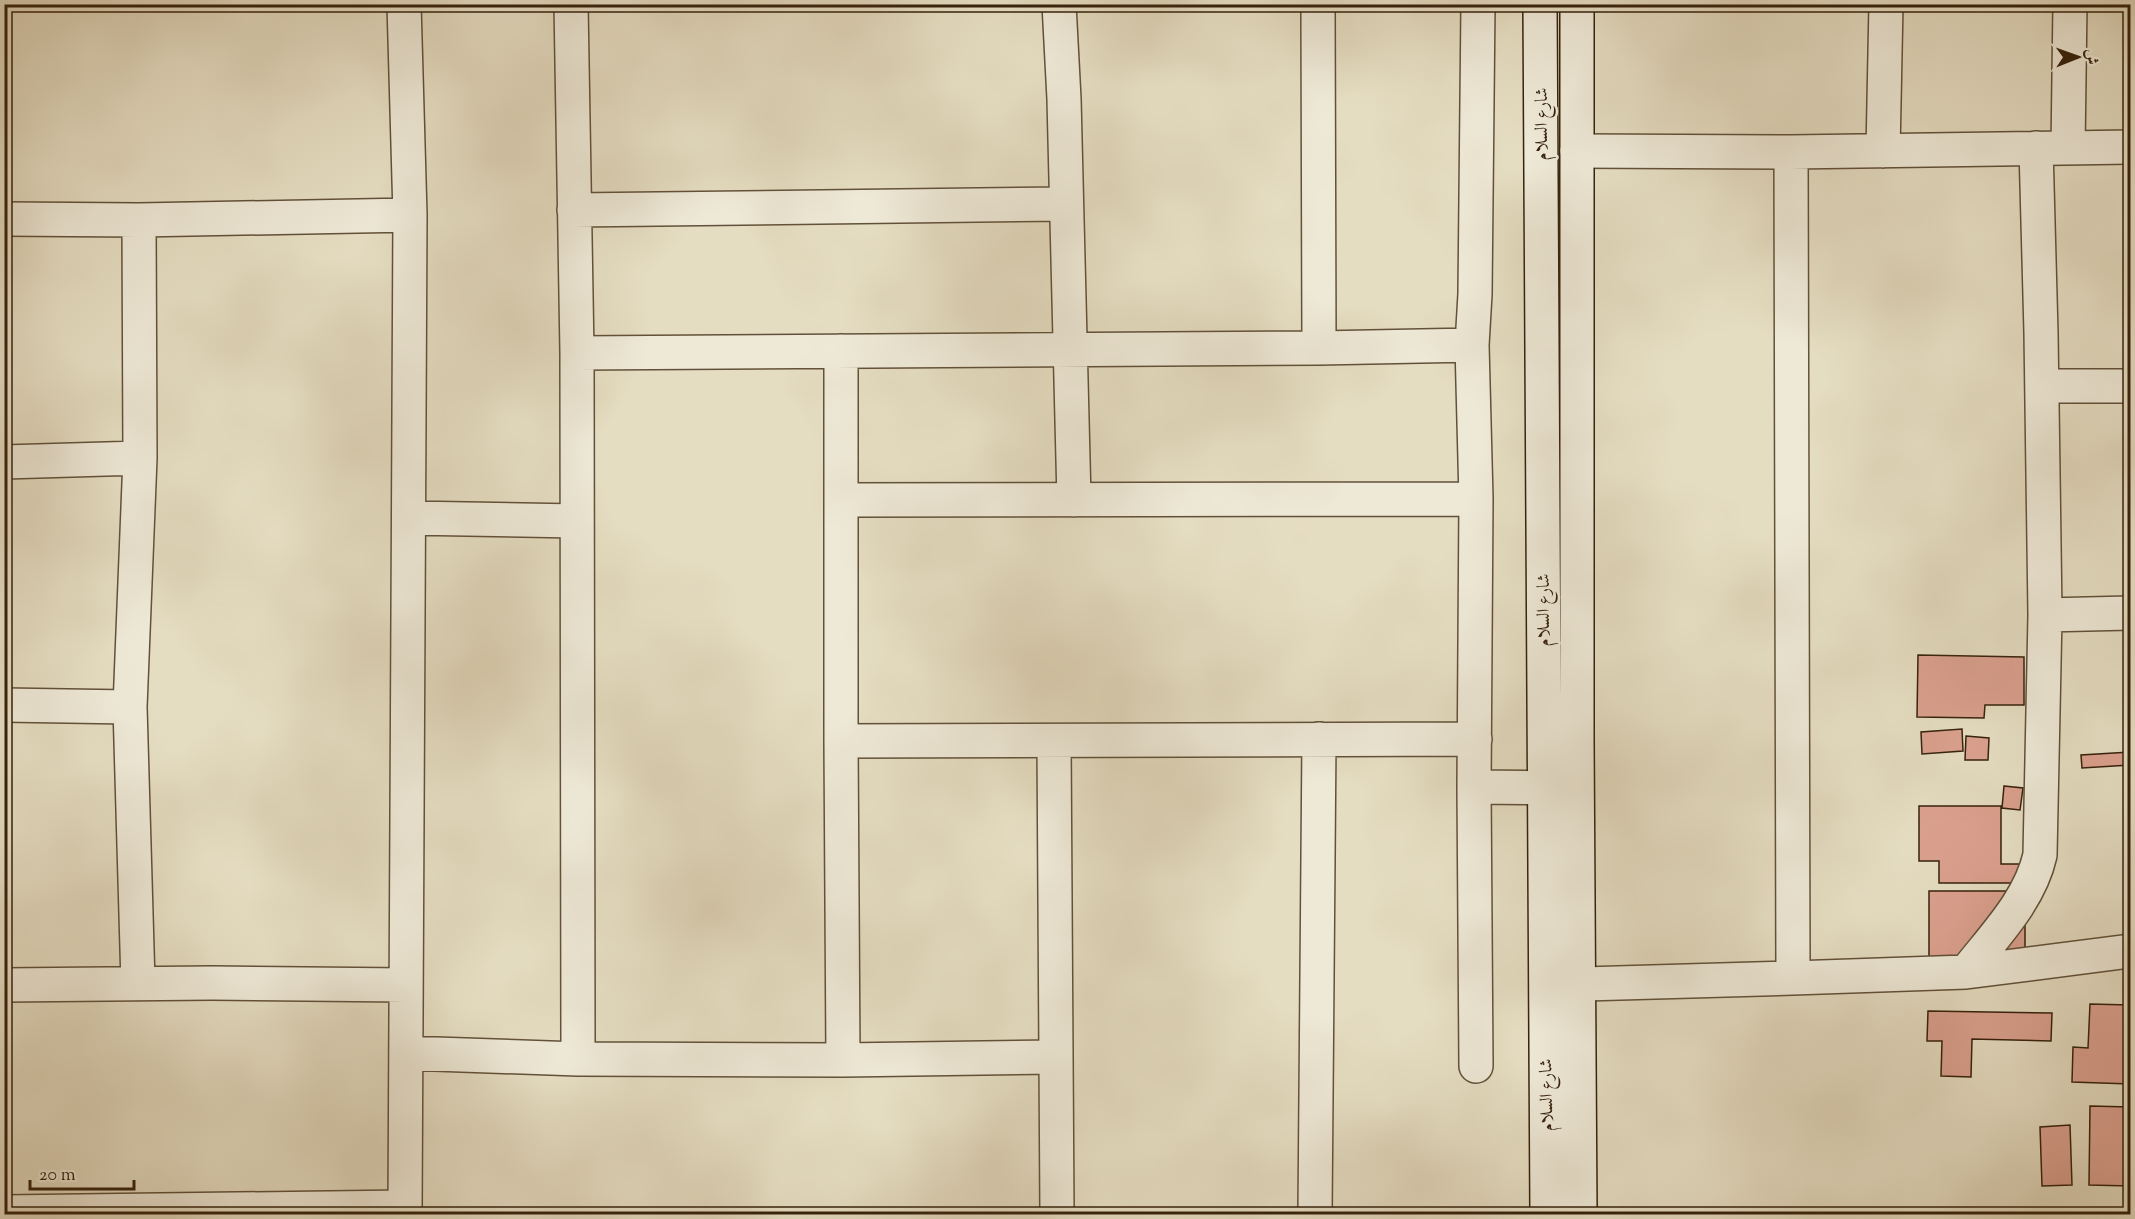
<svg xmlns="http://www.w3.org/2000/svg" width="2135" height="1219" viewBox="0 0 2135 1219" font-family="'Sorts Mill Goudy',Amiri,serif">
<style>
.building{fill:#dba18f;stroke:#36220d;stroke-width:1.5}
.lines{fill:none;stroke-linecap:round;stroke-linejoin:round}
.street-casing{stroke:#62513a;stroke-width:36}
.secondary-casing{stroke:#36220d;stroke-width:36}
.street{stroke:#eee9d7;stroke-width:33}
.secondary{stroke:#eee9d7;stroke-width:33}
.labels{text-anchor:middle;stroke-width:5;stroke-linejoin:round;paint-order:stroke}
.street-label{font-size:18px;fill:#36220d;stroke:#eee9d7}
</style>
<rect width="100%" height="100%" fill="#e5ddc2"/>
<filter id="stains"><feTurbulence type="fractalNoise" baseFrequency=".00333" numOctaves="4"/><feColorMatrix values="0 0 0 0 .2 0 0 0 0 .09 0 0 0 0 .02 0 0 0 .5 -.17"/></filter>
<radialGradient id="worn" r=".72"><stop offset=".6" stop-color="#630" stop-opacity="0"/><stop offset="1" stop-color="#630" stop-opacity=".3"/></radialGradient>
<!-- building -->
<path class="building" d="M1918,655L2024,657V705H1985L1984,718L1917,717Z
M1962,729L1963,751L1922,754L1921,732Z
M1966,736L1989,738L1988,760H1965Z
M2130,752V765L2082,768L2081,755Z
M2004,786L2023,788L2020,810L2002,808Z
M1919,806H2001V864H2025V883H1939V861H1919Z
M1929,891H2025V962H1929Z
M2090,1004L2130,1005V1084L2072,1082L2073,1047L2088,1048Z
M1928,1011L2052,1013L2051,1041L1972,1039L1971,1077L1941,1076L1942,1041H1927Z
M2090,1106L2130,1107V1186L2089,1185Z
M2070,1125L2072,1185L2042,1186L2040,1127Z"/>
<g class="lines">
<defs>
<path id="street" d="M404,4L410,215L405,1214
M571,4L577,353L578,1059
M1059,4L1064,99L1074,500
M1318,4L1319,348
M2068,148L2070,4
M1577,151L1791,152L2130,147
M1883,151L1886,4
M1791,152L1793,978L1966,972L2130,951
M574,210L1066,204
M4,219L139,220L410,215
M577,353L1319,348L1472,345
M2042,386H2130
M4,462L140,458
M841,500L1476,499
M409,518L577,521
M2045,615L2130,613
M4,705L130,707
M841,741V351
M1054,741L1057,1214
M1474,787L1573,788
M1966,972C1994,936 2030,900 2040,855L2045,615L2041,333L2036,148
M138,983L130,707L140,458L139,220
M4,985L212,983L406,985
M1549,985L1793,978
M406,1053L578,1059L843,1060L841,741L1475,739
M843,1060L1055,1057
M1476,1066L1474,787L1476,499L1472,345L1475,294L1478,4
M4,1212L405,1207
M1315,1214L1319,739"/>
<path id="secondary" d="M1540,4L1547,1214
M1577,4V740L1580,1214"/>
</defs>
<!-- street casing -->
<use href="#street" class="street-casing"/>
<!-- secondary casing -->
<use href="#secondary" class="secondary-casing"/>
<!-- street -->
<use href="#street" class="street"/>
<!-- secondary -->
<use href="#secondary" class="secondary"/>
</g>
<g class="labels">
<!-- street labels -->
<g class="street-label">
<text transform="translate(1541 124) rotate(-90)" y="6">شارع السلام</text>
<text transform="translate(1543 610) rotate(-90)" y="6">شارع السلام</text>
<text transform="translate(1546 1095) rotate(-91)" y="6">شارع السلام</text>
</g>
</g>
<!-- margin -->
<rect width="2135" height="1219" fill="none" stroke="#e5ddc2" stroke-width="24"/>
<rect x="6" y="6" width="2123" height="1207" fill="none" stroke="#36220d" stroke-width="3"/>
<rect x="12" y="12" width="2111" height="1195" fill="none" stroke="#36220d" stroke-width="1.5"/>
<!-- north arrow -->
<g transform="translate(2078 57) rotate(89)" stroke="#eee9d7" stroke-width="4.5" paint-order="stroke">
<path d="M0-4.5L10 22L0 15L-10 22Z" fill="#36220d"/>
<text y="-9" font-size="16" font-weight="bold" text-anchor="middle" fill="#36220d">ش</text>
</g>
<!-- scale -->
<path d="M30 1180v9h104v-9" fill="none" stroke="#36220d" stroke-width="3"/>
<text x="39" y="1180" font-size="18" fill="#36220d" stroke="#eee9d7" stroke-width="4.5" paint-order="stroke">20 m</text>
<rect width="100%" height="100%" filter="url(#stains)"/>
<rect width="100%" height="100%" fill="url(#worn)"/>
</svg>
